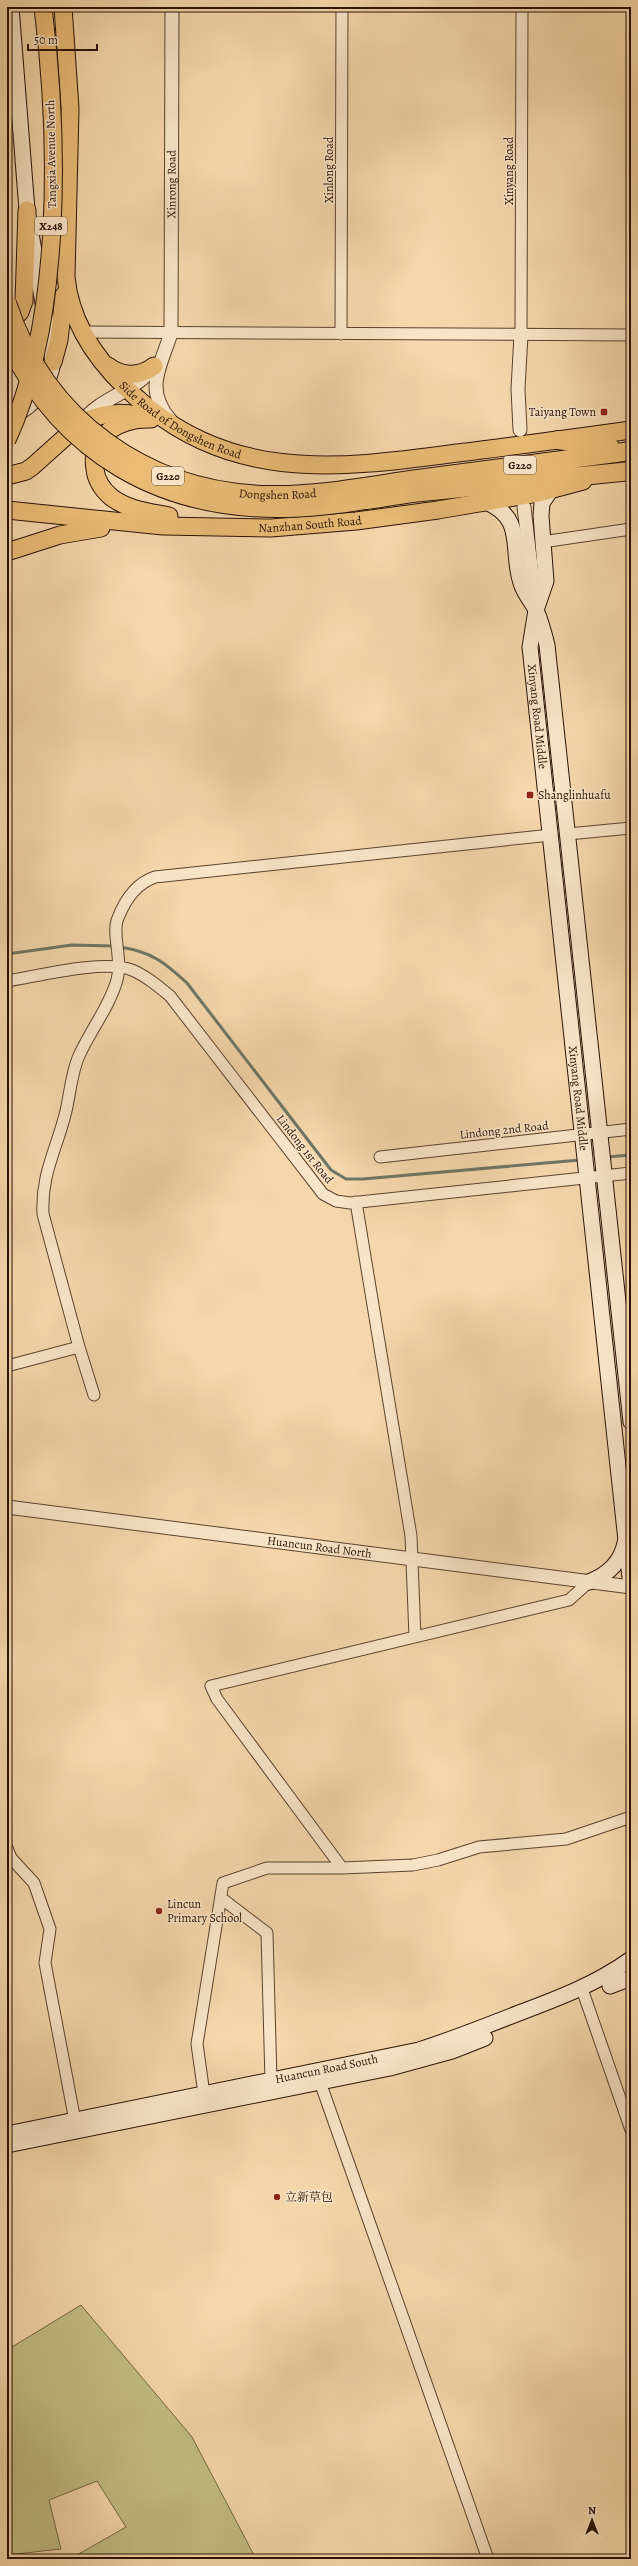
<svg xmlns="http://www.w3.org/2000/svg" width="638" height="2566" viewBox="0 0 638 2566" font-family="Alegreya,'Noto Serif SC',serif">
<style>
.green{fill:#c2bd84;stroke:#756745}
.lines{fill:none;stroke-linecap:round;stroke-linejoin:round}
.stream{stroke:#6e7666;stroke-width:3}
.minor-casing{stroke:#5b422f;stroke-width:13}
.tertiary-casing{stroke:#5b422f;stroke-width:15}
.secondary-casing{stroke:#281106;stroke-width:17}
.primary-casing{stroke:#281106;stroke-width:19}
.trunk-casing{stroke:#281106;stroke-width:20}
.minor{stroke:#f8e5c8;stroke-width:11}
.tertiary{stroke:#f8e5c8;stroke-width:13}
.secondary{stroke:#f8e5c8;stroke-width:15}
.primary{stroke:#eabc76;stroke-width:17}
.trunk{stroke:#eabc76;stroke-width:18}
.primary-bridge-casing{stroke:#281106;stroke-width:19;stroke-linecap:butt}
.trunk-bridge-casing{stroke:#281106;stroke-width:20;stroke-linecap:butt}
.primary-bridge{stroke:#eabc76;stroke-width:17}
.trunk-bridge{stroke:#eabc76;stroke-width:18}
.poi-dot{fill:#8f2418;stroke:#f8e5c8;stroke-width:1.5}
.labels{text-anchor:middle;stroke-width:3;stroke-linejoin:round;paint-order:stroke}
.shield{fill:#f8e5c8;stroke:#665140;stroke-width:1}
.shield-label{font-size:11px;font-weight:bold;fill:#281106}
.street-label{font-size:12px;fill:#281106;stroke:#f8e5c8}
.poi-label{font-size:12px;fill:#281106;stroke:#f8e5c8;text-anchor:start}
</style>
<rect width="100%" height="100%" fill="#f5d7ab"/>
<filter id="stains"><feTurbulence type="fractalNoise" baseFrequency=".005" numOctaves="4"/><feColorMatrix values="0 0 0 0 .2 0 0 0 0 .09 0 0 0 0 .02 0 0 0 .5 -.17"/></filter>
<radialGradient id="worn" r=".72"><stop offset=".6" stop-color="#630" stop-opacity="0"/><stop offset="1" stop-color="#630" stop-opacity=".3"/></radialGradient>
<!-- green -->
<path class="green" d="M81,2305L192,2437L256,2559H78L77,2555L126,2527L97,2481L49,2500L61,2549L7,2555V2350Z"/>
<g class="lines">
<!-- stream -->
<path class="stream" d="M120,947C152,952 164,962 187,983L331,1170L346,1179H363L580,1160
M7,954L72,945L114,946
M607,1157L631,1155"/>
<defs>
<path id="minor" d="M85,332L631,335
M341,334L342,7
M521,335L522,7
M542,542L631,529
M568,834L631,828
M7,981C38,976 104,959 132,970C146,976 158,986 170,996L323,1194L336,1201L350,1203L631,1173
M380,1157L631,1129
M356,1202L411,1536L415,1637
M7,1366L79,1347
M94,1395L79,1347L43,1214C41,1173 57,1149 66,1111C70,1094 71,1076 78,1058C89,1032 109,1008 117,980C123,959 111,933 118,918C125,900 137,883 155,877L551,835
M7,1848L11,1858L34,1883L50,1929L45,1963L75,2121
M342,1868L217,1699L211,1686L569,1600L589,1582
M221,1898L267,1933L271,2081
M582,1989L631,2130
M320,2082L488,2559
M205,2101L197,2044L223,1883L267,1868H342L413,1865L438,1860L479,1847L566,1839L631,1817"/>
<g id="tertiary">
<path d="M83,421C100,398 132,393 150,371"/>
<path id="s1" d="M171,421C143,389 161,366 171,333L172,7"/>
<path d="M520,430L518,389L521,335"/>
<path d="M524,507L536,609"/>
<path id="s2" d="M7,1507L631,1587"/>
</g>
<g id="secondary">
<path d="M11,7L27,210L53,362C49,387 36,404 13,416"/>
<path id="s3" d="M551,490L542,503L541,516L546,581L536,610L530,647L631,1587"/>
<path d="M486,502C526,518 510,551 521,583C524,593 531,601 536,610C541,621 544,633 547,645L631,1422"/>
<path d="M589,1582C607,1575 621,1563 625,1543"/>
<path d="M610,1986L631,1978"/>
<path id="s4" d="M7,2134L419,2050C453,2039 486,2026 519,2013C559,1998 596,1984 631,1959"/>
<path d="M7,2145L390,2068L452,2051L485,2038"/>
</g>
<g id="primary">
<path id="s5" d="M63,7L70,108L66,277C70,320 95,358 126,388C225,483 332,470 457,453C515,446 573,438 631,430"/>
<path d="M7,325L20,312L24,301L27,210"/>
<path d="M53,362L59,340L64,295"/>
<path d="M108,366C122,377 140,377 154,366"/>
<path d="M151,419C121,418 89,434 95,469C96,480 103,490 111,497C128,510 149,512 169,516"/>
<path d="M7,476L26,471L33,466L81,423C99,414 117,411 137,415"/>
<path id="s6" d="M7,510L163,526L271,528L356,521L438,510L538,493L583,481"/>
<path d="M7,552L60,535L101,528"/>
</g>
<path id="trunk" d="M558,440L610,447
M410,480L631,451
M412,493L631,471"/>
</defs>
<!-- minor casing -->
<use href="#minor" class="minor-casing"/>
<!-- tertiary casing -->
<use href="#tertiary" class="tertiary-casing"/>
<!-- secondary casing -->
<use href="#secondary" class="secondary-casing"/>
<!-- primary casing -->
<use href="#primary" class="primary-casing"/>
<!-- trunk casing -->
<use href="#trunk" class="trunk-casing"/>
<!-- minor -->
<use href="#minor" class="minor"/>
<!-- tertiary -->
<use href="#tertiary" class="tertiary"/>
<!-- secondary -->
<use href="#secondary" class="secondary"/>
<!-- primary -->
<use href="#primary" class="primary"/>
<!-- trunk -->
<use href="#trunk" class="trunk"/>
<defs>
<path id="primary-bridge" d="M7,440C63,319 59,138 43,7"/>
<g id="trunk-bridge">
<path id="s7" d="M7,303C45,420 147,493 269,495C316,496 363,487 410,480"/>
<path d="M7,340C62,455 163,511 288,508C329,507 371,499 412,493"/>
</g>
</defs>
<!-- primary-bridge casing -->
<use href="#primary-bridge" class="primary-bridge-casing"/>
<!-- trunk-bridge casing -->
<use href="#trunk-bridge" class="trunk-bridge-casing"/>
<!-- primary-bridge -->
<use href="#primary-bridge" class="primary-bridge"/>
<!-- trunk-bridge -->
<use href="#trunk-bridge" class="trunk-bridge"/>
</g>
<!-- markers -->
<g class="poi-dot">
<rect x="600" y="408" width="8" height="8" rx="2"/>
<rect x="526" y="791" width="8" height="8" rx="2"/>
<circle cx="159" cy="1911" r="4"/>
<circle cx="277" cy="2197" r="4"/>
</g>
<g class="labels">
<!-- shield labels -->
<g class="shield">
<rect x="35" y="217" width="32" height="18" rx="3"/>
<rect x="504" y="456" width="32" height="18" rx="3"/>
<rect x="152" y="467" width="32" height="18" rx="3"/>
</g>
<g class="shield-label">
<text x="51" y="230">X248</text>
<text x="520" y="469">G220</text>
<text x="168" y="480">G220</text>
</g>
<!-- street labels -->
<g class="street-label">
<text transform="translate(51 154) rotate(-91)" y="4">Tangxia Avenue North</text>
<text transform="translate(329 170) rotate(-90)" y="4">Xinlong Road</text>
<text transform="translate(509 171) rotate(-90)" y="4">Xinyang Road</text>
<text dy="4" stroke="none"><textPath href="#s1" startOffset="243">Xinrong Road</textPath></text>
<text dy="4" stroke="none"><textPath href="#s5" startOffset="463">Side Road of Dongshen Road</textPath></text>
<text dy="4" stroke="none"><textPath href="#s7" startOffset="356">Dongshen Road</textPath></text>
<text dy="4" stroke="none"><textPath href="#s6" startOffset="304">Nanzhan South Road</textPath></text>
<text dy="4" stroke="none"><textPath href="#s3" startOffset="232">Xinyang Road Middle</textPath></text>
<text dy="4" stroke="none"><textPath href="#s3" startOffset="616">Xinyang Road Middle</textPath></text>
<text transform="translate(504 1130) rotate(-6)" y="4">Lindong 2nd Road</text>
<text transform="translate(305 1149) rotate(52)" y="4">Lindong 1st Road</text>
<text dy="4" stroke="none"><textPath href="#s2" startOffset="315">Huancun Road North</textPath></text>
<text dy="4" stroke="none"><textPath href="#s4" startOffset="326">Huancun Road South</textPath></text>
</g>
<!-- poi labels -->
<g class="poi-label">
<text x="596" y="416" text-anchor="end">Taiyang Town</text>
<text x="538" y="799">Shanglinhuafu</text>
<text x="167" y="1908">Lincun<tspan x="167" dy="14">Primary School</tspan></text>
<text x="285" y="2201">立新草包</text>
</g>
</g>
<!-- margin -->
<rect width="638" height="2566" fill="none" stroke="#f5d7ab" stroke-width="24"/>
<rect x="8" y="8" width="622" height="2550" fill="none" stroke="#281106" stroke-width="2"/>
<rect x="12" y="12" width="614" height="2542" fill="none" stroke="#281106"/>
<!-- north arrow -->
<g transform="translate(592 2520)" stroke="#f8e5c8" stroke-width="3" paint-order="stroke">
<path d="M0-3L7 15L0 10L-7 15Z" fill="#281106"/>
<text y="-6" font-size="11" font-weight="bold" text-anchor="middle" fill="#281106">N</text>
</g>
<!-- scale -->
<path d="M28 44v6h69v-6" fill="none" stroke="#281106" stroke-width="2"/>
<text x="34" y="44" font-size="12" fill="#281106" stroke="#f8e5c8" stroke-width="3" paint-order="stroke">50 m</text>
<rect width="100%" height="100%" filter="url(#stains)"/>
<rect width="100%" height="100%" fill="url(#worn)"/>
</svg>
